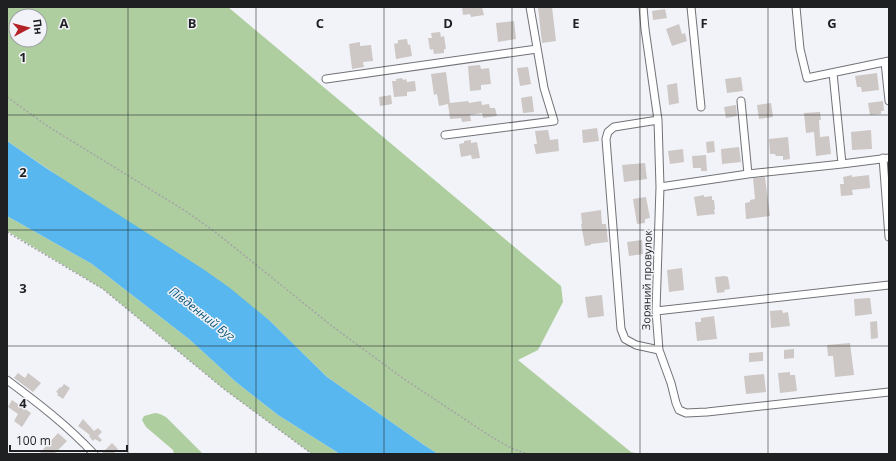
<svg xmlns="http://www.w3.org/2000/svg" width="896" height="461" viewBox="0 0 896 461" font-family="'Open Sans',sans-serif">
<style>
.green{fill:#aece9f;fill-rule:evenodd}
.water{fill:#58b7ee}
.building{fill:#cdc7c5}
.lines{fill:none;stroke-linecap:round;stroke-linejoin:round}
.minor-casing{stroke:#727378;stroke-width:9}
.path{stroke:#a3a4a8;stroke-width:1.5;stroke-dasharray:2 2;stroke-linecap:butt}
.minor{stroke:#fff;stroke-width:7}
.grid{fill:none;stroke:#1f2022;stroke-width:1;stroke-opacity:0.55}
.labels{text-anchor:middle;stroke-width:3;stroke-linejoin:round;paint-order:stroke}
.street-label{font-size:11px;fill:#1f2022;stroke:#f2f3f8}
.water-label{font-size:12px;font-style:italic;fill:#0c577b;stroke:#f2f3f8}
.grid-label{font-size:13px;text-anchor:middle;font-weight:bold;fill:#1f2022;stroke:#f2f3f8;stroke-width:3;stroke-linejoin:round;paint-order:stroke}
</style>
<rect width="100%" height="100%" fill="#f2f3f8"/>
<!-- green -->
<path class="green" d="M7,7H228L561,286L563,302L538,350L518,360L631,452L640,454H438L424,445L327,377L270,321L7,141ZM16,16H40V40H16Z
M7,216L92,264L189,339L236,382L278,415L340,454H312L224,389L103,289L7,231Z
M155,413L160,414L166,417L203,454H174L173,450L146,427L142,420L144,416Z"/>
<!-- water -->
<path class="water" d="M7,141L46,168L203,269L230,288L270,321L327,377L424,445L438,454H340L278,415L236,382L189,339L92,264L7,216Z"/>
<!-- building -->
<path class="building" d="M462,7H482L484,15L471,17L470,14L463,15Z
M538,7H552L556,41L542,43Z
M665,9L667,18L653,20L652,11Z
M514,21L516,39L498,42L496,23Z
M679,24L682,34L685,33L687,41L672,46L666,29Z
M440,32L441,37L444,36L446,49H444V53L434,54L433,49L430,50L428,38H432L431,33Z
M407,39L408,45L410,44L412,56L396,59L394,44L398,43V40Z
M360,42V46L371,45L373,61L363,62L364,67L352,69L349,44Z
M480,65L481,69L489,68L491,84L481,85V90L470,91L468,66Z
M528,67L531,84L520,86L517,68Z
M446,72L450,103L468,101L469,103L481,101L482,105L489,104L490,108H495L497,116L483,118L482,113L470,115L471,121L462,122L461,118L450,119L448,104L439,106L437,94L434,95L431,74Z
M877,73L879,90L862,92L861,87H857L855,76Z
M741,77L743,91L727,93L725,79Z
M402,78L403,80L406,79L407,82L415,81L416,91L407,92V96L394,97L392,81H396V79Z
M677,83L679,103L669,105L667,85Z
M391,95L392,104L380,106L379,97Z
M532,96L534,112L523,113L521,98Z
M883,101L884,111H881V114L870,115L868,103Z
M771,103L773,117L759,119L757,105Z
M736,105L737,116L726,118L724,107Z
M820,112L821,120H819L820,137L829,136L831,154L816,156L814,132L806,133L804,113Z
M597,128L599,141L583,143L582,130Z
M548,130L550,140L558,139L559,151L536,154L534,144H537L535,131Z
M871,130L872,149L852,150L851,132Z
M788,137L790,159L783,160V156H776L775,154H770L769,139Z
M471,140V143L477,142L480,158L472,159L471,155L461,157L459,144L464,143V141Z
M714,141L715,152L707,153L706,142Z
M739,147L741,162L722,164L721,149Z
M683,149L684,162L670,164L668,151Z
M706,155L707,171H701V168H693L692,156Z
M645,163L647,179L624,182L622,165Z
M852,175V177L869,175L870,188L852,190L853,195L841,196L840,184H844L843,177Z
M765,177L770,216L746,219L745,203L750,202V200L755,199L753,178Z
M704,195V197L712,196V200H714L715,209L714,210L715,214L697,216L694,197Z
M646,197L650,218L645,219V223L637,224L633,199Z
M601,210L602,224H606L608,242L591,244V245L585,246L581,224H582L581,213Z
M642,240L643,254L629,256L627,242Z
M682,268L684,290L669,292L667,270Z
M725,276L728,277L730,289L724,290L725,292L717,293L715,277Z
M602,295L604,316L588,318L585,297Z
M870,298L872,314L855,316L854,299Z
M782,310L783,313L788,312L790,326L771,328L770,311Z
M714,316L717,339L697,341L695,322H701V318Z
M877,321L878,338L871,339L870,322Z
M850,343L854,375L835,377L833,356H828L827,345Z
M794,349V358L784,359V350Z
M763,352V361L749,362V353Z
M790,372V375H795L797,391L780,393L778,373Z
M18,373L25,378L28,373L41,383L33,392L14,378Z
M764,374L766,392L746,394L744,376Z
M64,384L70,388L63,399L57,395L58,393L56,392L60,387L61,388Z
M12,400L31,413L22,427L14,421L18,414L8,407Z
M83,419L94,431L98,428L102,432L98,436L102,440L100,442L95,439L93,441L89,436L90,435L78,426Z
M58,433L67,441L54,454H39Z
M112,443L118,449L113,454H101Z"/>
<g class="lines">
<defs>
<path id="minor" d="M643,7L645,29L658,120L660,187L656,311L659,350L671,383L676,403L679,410L686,413L707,412L889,392
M691,7L701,107
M796,7L800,49L807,78L889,61
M885,62L889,101
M833,73L842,164
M326,79L537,49
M741,101L748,174
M658,120L614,127L608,132L606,139L621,329L625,339L636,345L659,350
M445,135L554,121L544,88L530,7
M883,158L889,237
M660,187L748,174L842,164L889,158
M656,311L889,285
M7,380C38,403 68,426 94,454"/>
</defs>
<!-- minor casing -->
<use href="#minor" class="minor-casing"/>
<!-- path -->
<path class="path" d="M7,97L49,127L184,210L214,231L332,326L404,379L490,436L511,448L528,454
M7,232L103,289L224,389L312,454"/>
<!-- minor -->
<use href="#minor" class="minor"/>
</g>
<!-- grid -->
<path class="grid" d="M128,7V454M256,7V454M384,7V454M512,7V454M640,7V454M768,7V454M7,115H889M7,230H889M7,346H889"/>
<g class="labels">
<!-- street labels -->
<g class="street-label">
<text transform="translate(647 280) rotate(-89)" y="4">Зоряний провулок</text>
</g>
<!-- water labels -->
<g class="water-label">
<text transform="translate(202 314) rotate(38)" y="4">Південний Буг</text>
</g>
</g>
<g class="grid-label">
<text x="64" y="28">A</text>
<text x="192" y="28">B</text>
<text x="320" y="28">C</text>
<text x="448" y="28">D</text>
<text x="576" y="28">E</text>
<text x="704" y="28">F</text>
<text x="832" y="28">G</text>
<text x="23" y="62">1</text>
<text x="23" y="177">2</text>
<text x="23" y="293">3</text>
<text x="23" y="408">4</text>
</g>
<!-- border -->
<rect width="896" height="461" fill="none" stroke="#1f2022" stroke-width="16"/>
<!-- north arrow -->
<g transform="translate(28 28) rotate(83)"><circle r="19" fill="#f2f3f8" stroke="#9e9fa2"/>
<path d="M0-3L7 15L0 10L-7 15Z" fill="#b32225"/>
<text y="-6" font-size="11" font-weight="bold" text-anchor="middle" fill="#1f2022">Пн</text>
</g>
<!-- scale -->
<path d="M10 445v6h117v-6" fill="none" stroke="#1f2022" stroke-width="2"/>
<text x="16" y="445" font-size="12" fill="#1f2022" stroke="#f2f3f8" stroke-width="3" paint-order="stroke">100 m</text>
</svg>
